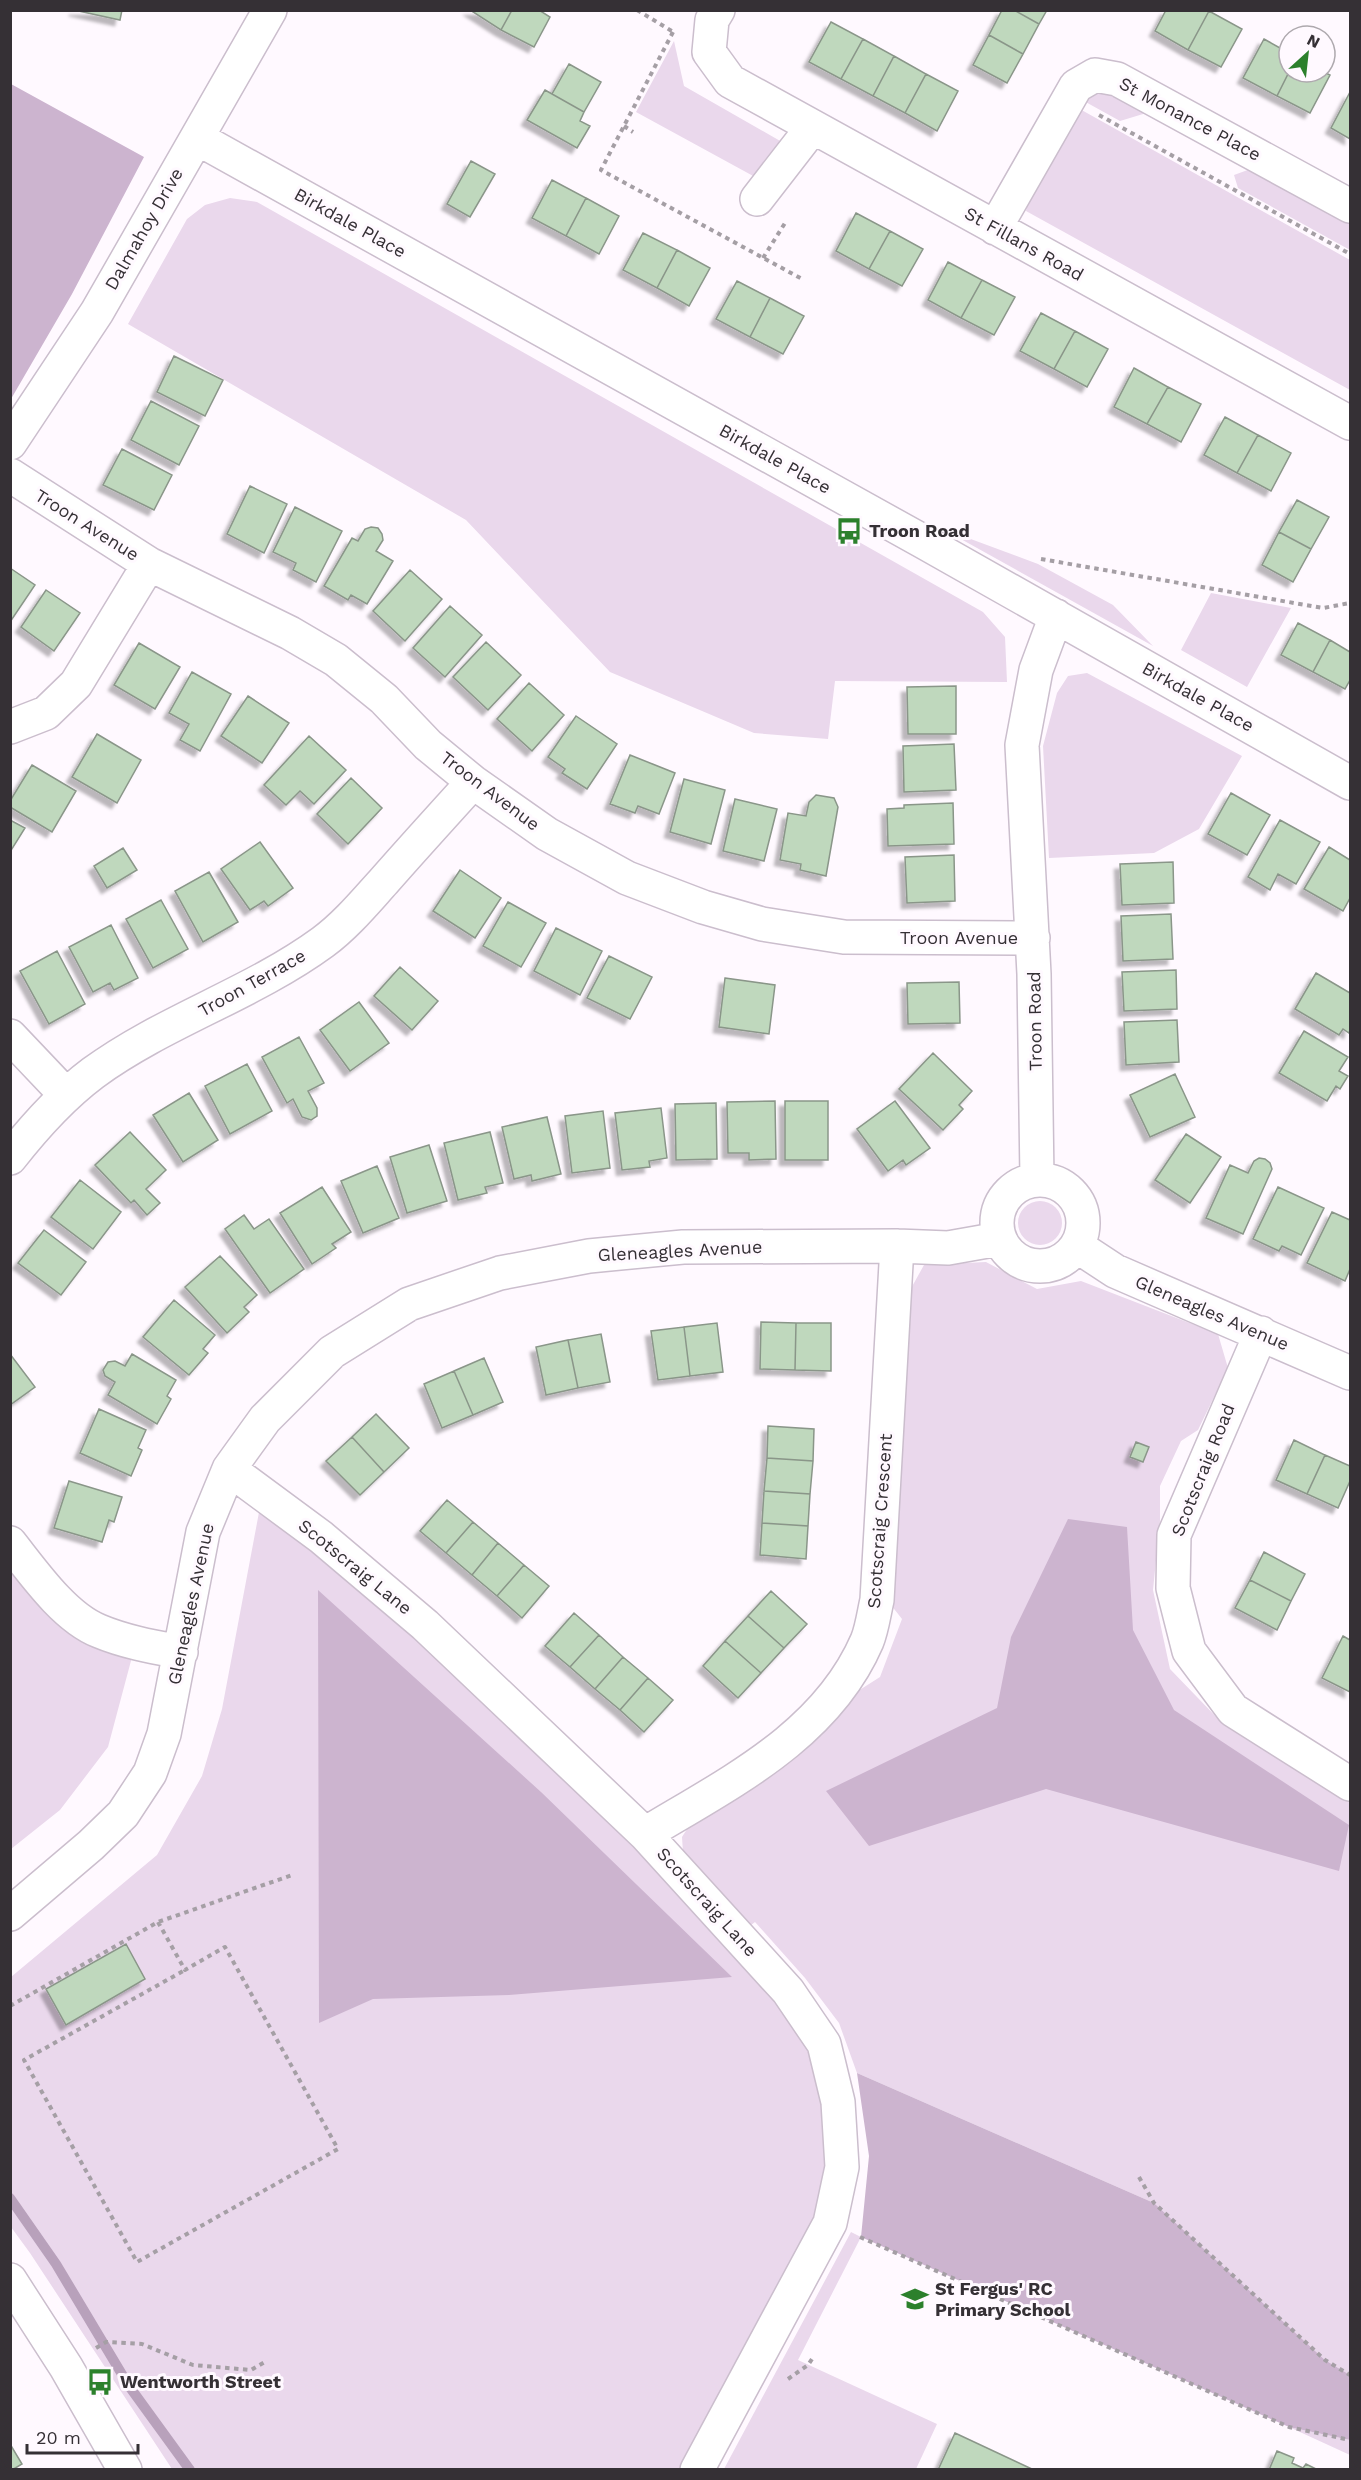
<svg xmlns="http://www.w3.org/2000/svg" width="1361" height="2480" viewBox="0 0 1361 2480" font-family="'Work Sans',sans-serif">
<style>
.green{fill:#ead8ec}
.forest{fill:#ccb4cf}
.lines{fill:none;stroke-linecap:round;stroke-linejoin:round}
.stream{stroke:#b8a1bb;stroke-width:10}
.building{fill:#bfd8bd;stroke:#8a9689;stroke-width:1.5;filter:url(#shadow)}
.minor-casing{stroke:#cbbecd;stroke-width:36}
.path{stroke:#a59fa5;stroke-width:4;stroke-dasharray:4.5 4.5;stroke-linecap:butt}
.minor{stroke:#fff;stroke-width:33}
.labels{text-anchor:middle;stroke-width:6;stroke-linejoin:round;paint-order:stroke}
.street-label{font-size:18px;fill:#353035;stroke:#fff9ff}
.poi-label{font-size:18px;font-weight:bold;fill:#353035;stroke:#fff9ff;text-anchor:start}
</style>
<defs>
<filter id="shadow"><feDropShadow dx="-5.5" dy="5.5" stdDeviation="1.5" flood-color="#0004"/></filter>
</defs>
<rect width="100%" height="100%" fill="#fff9ff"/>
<!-- green -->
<path class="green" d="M674,41L684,86L782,142L755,177L636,112Z
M1096,88L1153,111L1120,121L1082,100Z
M1078,108L1350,260V390L1026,211L1030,191Z
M1256,167L1350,219V250L1238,188L1234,175Z
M230,198L257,202L983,612L1005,637L1007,682L835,681L828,739L754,733L610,672L466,520L128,324L187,219L205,205Z
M941,528L1038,564L1113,605L1153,646Z
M1211,593L1291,608L1247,687L1181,650Z
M1087,673L1242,756L1199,829L1154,853L1049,858L1043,746L1057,693L1068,676Z
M1018 1223a22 22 0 1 1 44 0a22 22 0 1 1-44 0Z
M986,1262L1037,1289L1081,1281L1218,1334L1228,1368L1198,1430L1181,1441L1160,1486V1521L1153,1590L1170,1669L1224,1725L1350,1803V2375L1325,2360L1154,2203L857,2073L839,2023L805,1978L755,1922L746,1929L683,1852L682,1837L689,1826L822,1735L858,1691L880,1677L902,1619L891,1605L909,1292L924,1265Z
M260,1507L417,1635L637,1843L778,1997L810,2043L825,2104L826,2168L818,2221L684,2469H172L30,2253L11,2227V1977L157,1855L202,1776L222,1709Z
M11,1559L132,1657L108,1747L60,1810L11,1849Z
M851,2232L861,2237L798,2360L937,2424L916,2469H724Z
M1289,2427L1350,2440V2455Z"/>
<!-- forest -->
<path class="forest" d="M11,84L144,157L72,294L11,399Z
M1068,1519L1127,1527L1133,1630L1174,1710L1349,1825L1339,1871L1046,1789L869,1846L826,1791L997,1708L1011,1637Z
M318,1590L541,1792L732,1977L509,1995L373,1999L319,2023Z
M857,2073L1154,2203L1325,2360L1350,2375V2440L1289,2427L861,2237L869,2156Z"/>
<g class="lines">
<!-- stream -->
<path class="stream" d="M10,2198L56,2264L129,2386L190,2470"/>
</g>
<!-- building -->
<path class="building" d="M74,10H122L120,20Z
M470,10H512L501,30Z
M512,10H539L550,17L534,47L501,30Z
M1002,10H1014L1039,24L1023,54L989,35Z
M1014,10H1047L1039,24Z
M1166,10L1209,11L1188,50L1155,31Z
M1209,11L1242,29L1221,67L1188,50Z
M831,22L863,39L841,79L809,62Z
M989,35L1023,54L1007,83L973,65Z
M863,39L894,56L873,96L841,79Z
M1264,39L1289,53V72L1277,96L1243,78Z
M894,56L926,74L905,113L873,96Z
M569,64L601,82L584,112L552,94Z
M1289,72H1324L1330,75L1310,113L1277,96Z
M926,74L958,91L937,131L905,113Z
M545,90L584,112L580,121L590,126L577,148L527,120Z
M1350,92V139L1331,128Z
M471,161L495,174L470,217L447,204Z
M552,180L586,198L566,236L532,218Z
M586,198L619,216L599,254L566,236Z
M856,213L890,231L869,269L836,251Z
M890,231L923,249L902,286L869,269Z
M643,233L677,250L657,288L623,270Z
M677,250L710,268L689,306L657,288Z
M948,262L982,280L961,318L928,300Z
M982,280L1015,297L994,335L961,318Z
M737,281L770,298L750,337L716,319Z
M770,298L804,316L783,354L750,337Z
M1041,313L1075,331L1054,369L1020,351Z
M1075,331L1108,349L1087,387L1054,369Z
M174,356L223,380L205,416L157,392Z
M1134,368L1168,387L1147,424L1114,407Z
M1168,387L1201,404L1181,442L1147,424Z
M151,401L199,426L179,465L131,440Z
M1225,417L1258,435L1237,473L1204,455Z
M1258,435L1291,453L1271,491L1237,473Z
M122,449L172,475L154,510L103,485Z
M250,486L287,504L264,553L227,534Z
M1297,500L1329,517L1311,549L1279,532Z
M295,507L342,531L316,582L293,570L296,563L273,552Z
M371,527L378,528L382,534L383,540L376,551L393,561L367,604L351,595L348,600L324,586L352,538L358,541L365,529Z
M1279,532L1311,549L1293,582L1262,565Z
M10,568L35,585L10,622Z
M410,570L442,599L405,641L373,611Z
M46,590L80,613L54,651L21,627Z
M450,606L482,635L445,677L413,648Z
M1298,623L1330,640L1313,672L1281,655Z
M1330,640L1350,652V680L1345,689L1313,672Z
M486,642L521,675L488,710L453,677Z
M139,643L180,667L155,709L114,685Z
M192,672L231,694L200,751L180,740L189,724L169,713Z
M529,683L564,715L532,751L497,719Z
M956,686V734H908L907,687Z
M248,696L289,723L262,763L221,736Z
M576,716L617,744L587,789L562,773L565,769L548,757Z
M97,734L141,760L117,803L72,777Z
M309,736L346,770L314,804L300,791L286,805L264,785Z
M954,744L956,790L904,792L903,746Z
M630,755L675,773L659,814L638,806L635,813L610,804Z
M32,765L76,791L52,832L10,807V801Z
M351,778L382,808L348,844L317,814Z
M684,779L725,790L711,844L670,832Z
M1231,793L1270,815L1247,855L1208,834Z
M816,795L834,798L838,807L826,876L800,870L801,864L780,860L788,813L806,816L809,802Z
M735,799L777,809L764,861L723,851Z
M953,803L954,844L888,846L887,809L904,808V805Z
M10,820L25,828L10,852Z
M1280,820L1320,842L1296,884L1278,874L1270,890L1248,877Z
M260,842L293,888L268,906L264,901L250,910L221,869Z
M1329,847L1350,860V898L1343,911L1304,889Z
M123,848L137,870L107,888L94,866Z
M954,855L955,901L907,903L905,857Z
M1173,862L1174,903L1122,905L1120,864Z
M460,870L501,898L475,938L433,911Z
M209,872L238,922L203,942L175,891Z
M161,900L188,949L153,968L126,919Z
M508,902L546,923L521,967L483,946Z
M1171,914L1173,959L1123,961L1121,916Z
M111,925L138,978L114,990L110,983L93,992L69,947Z
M556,928L602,951L580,995L534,971Z
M57,951L85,1004L49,1024L20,971Z
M609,956L652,977L630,1019L587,998Z
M400,967L438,1001L412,1030L374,996Z
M1176,970L1177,1009L1124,1011L1122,972Z
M1316,973L1350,993V1030L1349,1033L1343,1029L1339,1035L1295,1009Z
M725,978L775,985L769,1034L719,1027Z
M959,982L960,1023L908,1024L907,983Z
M359,1002L389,1043L350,1071L320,1030Z
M1177,1020L1179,1062L1126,1065L1124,1022Z
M1304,1031L1348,1057L1339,1071L1348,1076L1340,1089L1336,1086L1327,1101L1279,1073Z
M299,1037L324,1083L308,1091L317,1108V1116L311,1120L302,1117L293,1099L287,1103L262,1057Z
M933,1053L972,1091L959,1105L963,1109L943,1130L899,1089Z
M247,1064L272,1111L230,1134L205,1086Z
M1175,1074L1195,1117L1150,1137L1130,1095Z
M189,1093L218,1140L183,1162L153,1115Z
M775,1101L776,1159L749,1160V1153H728L727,1102Z
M785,1101H828V1160H785Z
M895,1101L930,1148L906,1165L903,1160L888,1171L857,1129Z
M716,1103L717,1159L676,1160L675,1104Z
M661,1108L667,1158L649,1161L650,1167L622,1170L615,1113Z
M603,1111L610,1168L572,1173L565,1116Z
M547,1117L561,1174L532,1181L531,1175L514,1179L502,1127Z
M130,1132L166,1170L146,1189L160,1203L147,1215L134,1200L131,1203L95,1165Z
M490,1132L503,1183L485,1187L487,1193L458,1200L444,1143Z
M1186,1134L1221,1157L1190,1203L1155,1180Z
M429,1145L447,1201L407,1213L390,1157Z
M1259,1158L1265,1159L1270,1163L1272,1169L1243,1234L1206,1218L1230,1165L1248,1173L1254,1161Z
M377,1166L399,1218L363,1233L341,1181Z
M80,1180L121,1212L93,1249L51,1217Z
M322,1187L351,1232L332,1244L336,1248L312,1264L280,1213Z
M1278,1187L1324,1208L1301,1255L1282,1246L1279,1251L1253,1239Z
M1332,1212L1350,1220V1218V1269L1345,1281L1307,1263Z
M244,1215L254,1229L269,1219L304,1269L270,1293L225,1229Z
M44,1230L86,1262L61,1295L18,1263Z
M220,1256L257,1295L244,1307L249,1312L227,1333L185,1287Z
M174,1300L215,1335L203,1349L208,1353L189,1375L143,1337Z
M761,1322L796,1323L795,1370L760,1369Z
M717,1323L723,1372L690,1376L684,1327Z
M796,1323H831V1371L795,1370Z
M684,1327L690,1376L658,1380L651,1331Z
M601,1334L610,1382L578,1388L568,1340Z
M568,1340L578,1388L546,1395L536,1347Z
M10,1354L35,1387L10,1405Z
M132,1354L176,1380L167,1396L171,1399L157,1424L108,1395L115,1382L105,1376L103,1370L108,1362L115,1361L125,1366Z
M484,1358L503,1402L473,1415L454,1371Z
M454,1371L473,1415L442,1428L424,1384Z
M99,1409L146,1430L138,1448L142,1450L131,1476L80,1453Z
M376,1414L409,1448L384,1472L352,1437Z
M768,1426L814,1429L813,1461L767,1458Z
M352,1437L384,1472L360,1495L326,1461Z
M1294,1440L1325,1455L1307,1494L1276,1480Z
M1136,1442L1149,1447L1143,1462L1130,1457Z
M1325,1455L1350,1466V1481L1338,1508L1307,1494Z
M767,1458L813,1461L810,1494L764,1491Z
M69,1481L122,1497L114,1522L109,1520L102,1542L54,1528Z
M764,1491L810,1494L808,1526L762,1523Z
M447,1500L473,1522L446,1553L420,1531Z
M473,1522L498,1543L472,1575L446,1553Z
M762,1523L808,1526L806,1559L760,1555Z
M498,1543L524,1565L497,1596L472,1575Z
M1264,1552L1305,1574L1291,1601L1250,1580Z
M524,1565L549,1586L522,1618L497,1596Z
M1250,1580L1291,1601L1277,1630L1235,1608Z
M771,1591L807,1624L784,1648L748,1616Z
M574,1613L599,1635L570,1667L545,1646Z
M748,1616L784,1648L761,1673L725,1641Z
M599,1635L623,1657L595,1689L570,1667Z
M1343,1636L1350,1640V1692L1322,1678Z
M725,1641L761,1673L738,1698L703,1666Z
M623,1657L648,1678L620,1710L595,1689Z
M648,1678L673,1700L644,1732L620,1710Z
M126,1944L145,1979L66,2025L46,1989Z
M955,2433L1034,2470H938Z
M10,2444L22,2464L12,2470H10Z
M1277,2451L1294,2458L1292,2463L1303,2468L1306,2464L1318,2470H1269Z"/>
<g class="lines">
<defs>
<path id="minor" d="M718,10L712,20L709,52L730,81L1350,423
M197,138L924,542L1350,783
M757,199L812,128
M995,228L1076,86L1095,75L1117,79L1350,206
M10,443L97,312L270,10
M10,475L149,564L290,633L336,660L384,699L428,745L473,782L547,834L627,878L703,907L762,924L844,937L1033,938
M10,727L46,713L76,684L149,564
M10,1036L66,1095
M10,1158C35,1126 61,1097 93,1073C164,1021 252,994 323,942C346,925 365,902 384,881C413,848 443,815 473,782
M1037,1179L1034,974L1022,745L1036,670L1056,616
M997 1223a43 43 0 1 1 86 0a43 43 0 1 1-86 0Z
M1077,1246L1115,1271L1350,1373
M1261,1333L1174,1535L1173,1588L1189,1651L1233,1710L1350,1784
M229,1469L321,1537L425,1625L645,1834L788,1991L824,2044L838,2102L842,2167L830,2223L697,2470
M10,1543C33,1572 64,1617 99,1631C125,1642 154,1647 181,1652
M645,1834C729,1783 826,1736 867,1641C872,1629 874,1613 877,1600L897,1246
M10,1914L91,1845L123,1814L150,1773L164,1734L203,1532L229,1469L265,1419L332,1352L409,1304L500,1273L589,1256L683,1247L897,1246L948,1248L999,1239
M10,2280L66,2367L125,2470"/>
</defs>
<!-- minor casing -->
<use href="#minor" class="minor-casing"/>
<!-- path -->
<path class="path" d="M637,10L675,33
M673,32L601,170L804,280
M1099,115L1350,254
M624,126L633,132
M763,258L785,223
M1041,559L1323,608L1350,603
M10,1855H12
M158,1922L185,1970L225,1947L338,2149L137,2262L24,2060L185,1970
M10,2006L158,1922L292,1875
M1139,2177L1154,2203L1325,2360L1350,2375
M860,2237L1289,2427L1350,2440
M96,2348L106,2342L142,2344L193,2365L251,2370L265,2362
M788,2379L808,2365L814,2356"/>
<!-- minor -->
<use href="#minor" class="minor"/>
</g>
<!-- icons -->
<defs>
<symbol id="bus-bare" viewBox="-9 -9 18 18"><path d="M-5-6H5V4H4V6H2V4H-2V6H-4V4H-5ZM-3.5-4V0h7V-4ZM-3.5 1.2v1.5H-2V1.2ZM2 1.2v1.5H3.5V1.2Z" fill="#2c802c" stroke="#fff9ff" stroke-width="2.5" paint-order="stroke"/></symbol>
<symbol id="school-bare" viewBox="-9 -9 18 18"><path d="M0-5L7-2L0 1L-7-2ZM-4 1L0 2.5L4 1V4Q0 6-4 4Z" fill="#2c802c" stroke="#fff9ff" stroke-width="2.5" paint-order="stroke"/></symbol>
</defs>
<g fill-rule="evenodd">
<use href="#bus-bare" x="830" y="512" width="38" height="38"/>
<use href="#school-bare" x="896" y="2280" width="38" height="38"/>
<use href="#bus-bare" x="81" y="2363" width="38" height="38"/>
</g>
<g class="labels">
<!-- street labels -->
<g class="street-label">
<text transform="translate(1190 119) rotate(28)" y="6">St Monance Place</text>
<text transform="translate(350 223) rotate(29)" y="6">Birkdale Place</text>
<text transform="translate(144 229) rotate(-60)" y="6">Dalmahoy Drive</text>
<text transform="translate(1024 244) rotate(29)" y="6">St Fillans Road</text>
<text transform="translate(775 459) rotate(29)" y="6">Birkdale Place</text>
<text transform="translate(87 525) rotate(32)" y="6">Troon Avenue</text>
<text transform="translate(1198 697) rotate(29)" y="6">Birkdale Place</text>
<text transform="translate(490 791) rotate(37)" y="6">Troon Avenue</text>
<text x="959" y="944">Troon Avenue</text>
<text transform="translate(252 983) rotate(-29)" y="6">Troon Terrace</text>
<text transform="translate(1035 1021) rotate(-91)" y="6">Troon Road</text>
<text transform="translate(680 1251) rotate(-3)" y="6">Gleneagles Avenue</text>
<text transform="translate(1212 1313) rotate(23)" y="6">Gleneagles Avenue</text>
<text transform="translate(1203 1470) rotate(-68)" y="6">Scotscraig Road</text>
<text transform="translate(880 1521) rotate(-86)" y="6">Scotscraig Crescent</text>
<text transform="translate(355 1567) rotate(39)" y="6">Scotscraig Lane</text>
<text transform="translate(191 1604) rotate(-78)" y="6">Gleneagles Avenue</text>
<text transform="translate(707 1902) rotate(48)" y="6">Scotscraig Lane</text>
</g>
<!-- poi labels -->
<g class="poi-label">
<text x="869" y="537">Troon Road</text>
<text x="935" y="2295">St Fergus' RC<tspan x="935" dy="21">Primary School</tspan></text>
<text x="120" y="2388">Wentworth Street</text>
</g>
</g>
<!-- border -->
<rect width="1361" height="2480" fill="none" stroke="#353035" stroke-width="24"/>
<!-- north arrow -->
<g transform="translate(1307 54) rotate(27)"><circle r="28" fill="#fff9ff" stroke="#aea9ae" stroke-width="1.5"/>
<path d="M0-4.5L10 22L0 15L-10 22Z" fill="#2c802c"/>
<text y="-9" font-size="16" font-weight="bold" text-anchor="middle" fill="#353035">N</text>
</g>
<!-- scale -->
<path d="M27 2444v9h111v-9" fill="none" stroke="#353035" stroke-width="3"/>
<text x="36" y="2444" font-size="18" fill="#353035" stroke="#fff9ff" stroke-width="4.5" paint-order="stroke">20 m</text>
</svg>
